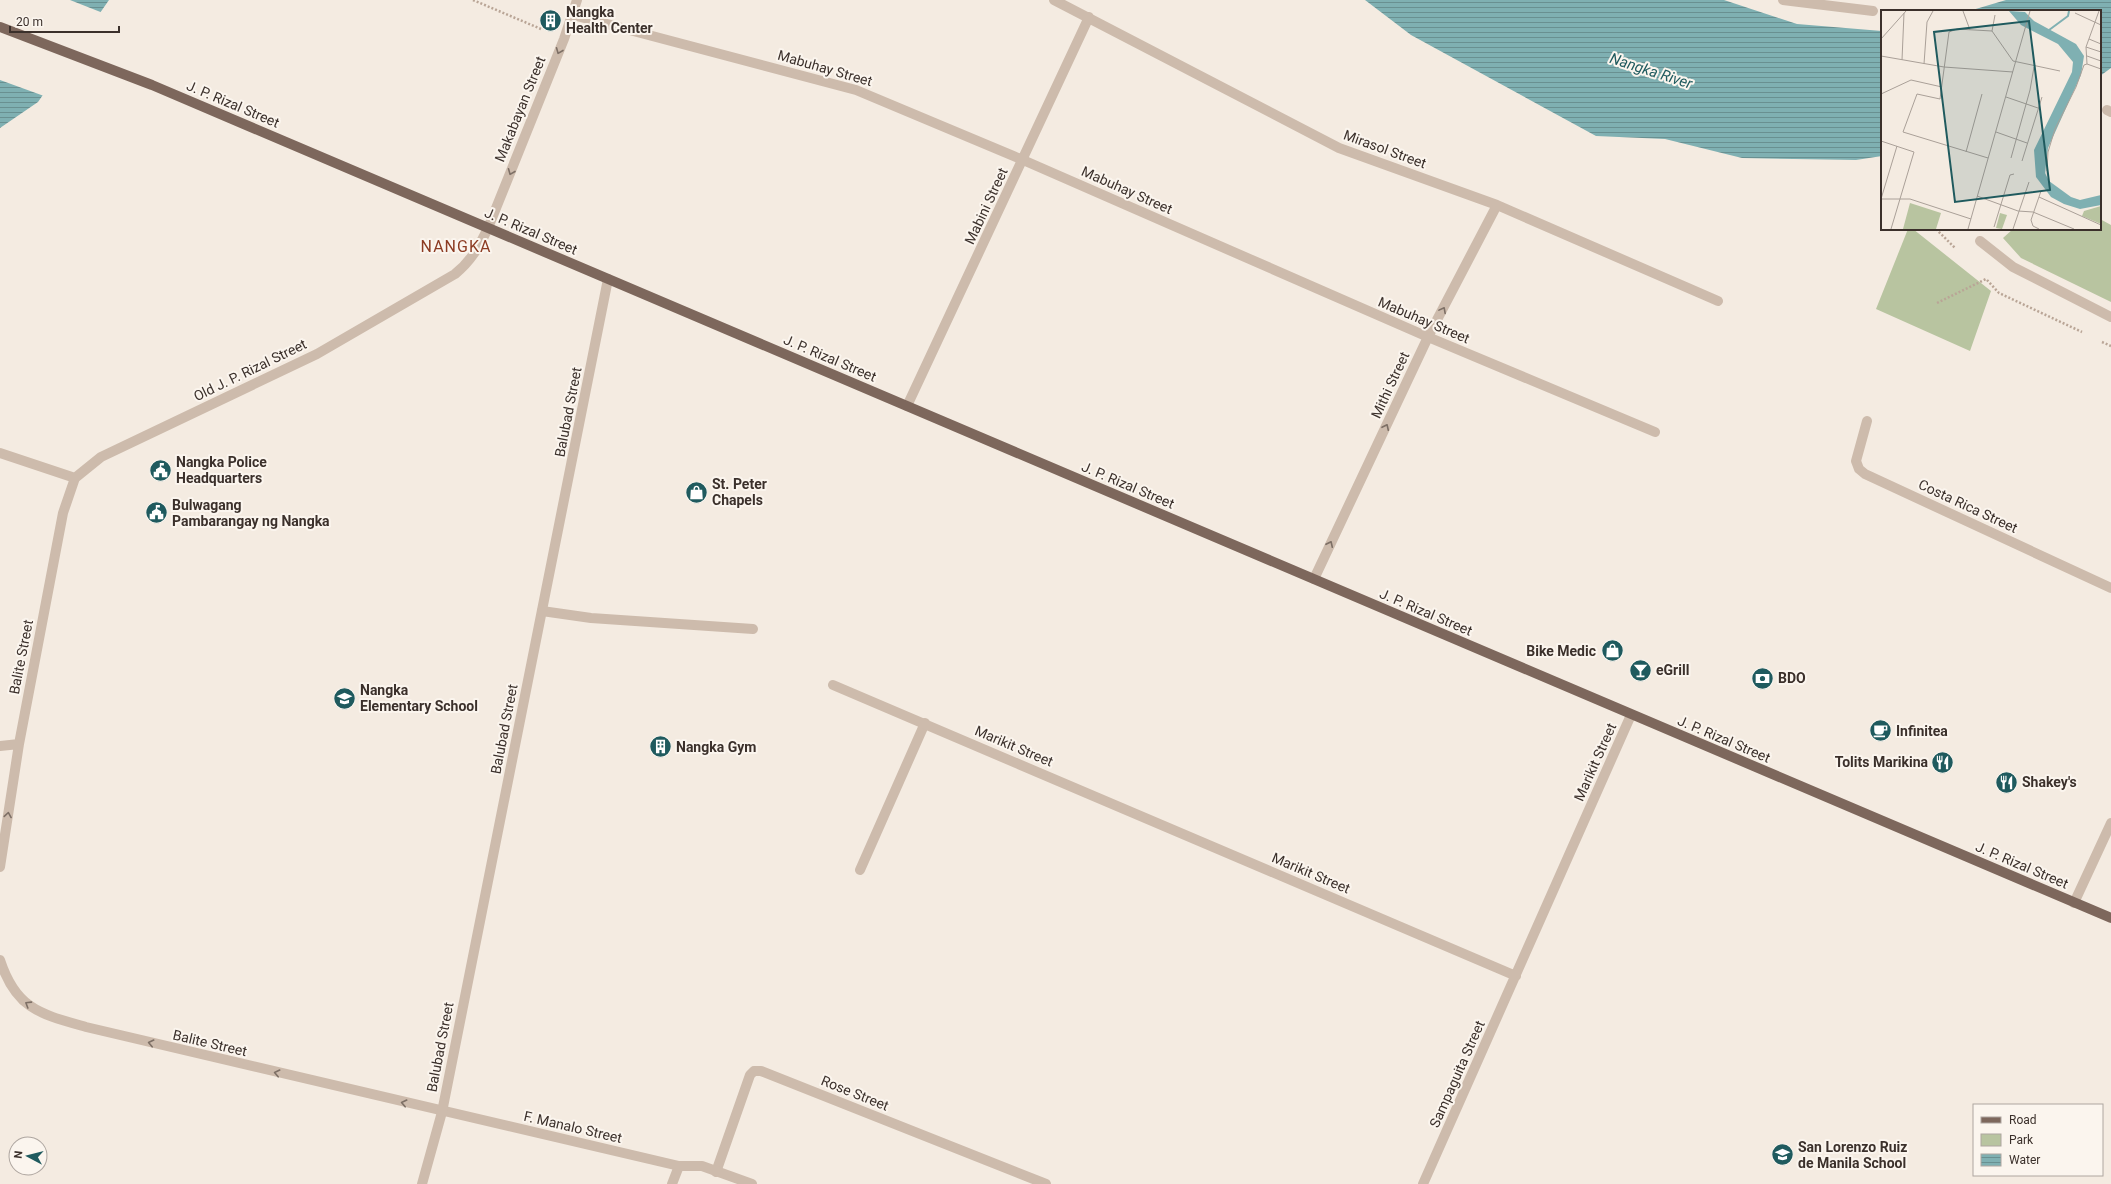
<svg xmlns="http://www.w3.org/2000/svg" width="2111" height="1184" viewBox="0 0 2111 1184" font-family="Roboto,sans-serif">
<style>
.green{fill:#b8c4a0}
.water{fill:url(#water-rules)}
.pier{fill:#f4ebe1}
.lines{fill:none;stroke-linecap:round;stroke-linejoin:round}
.path{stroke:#b9a596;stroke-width:2.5;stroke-dasharray:2 2;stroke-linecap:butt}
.service{stroke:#cdbbac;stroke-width:10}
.minor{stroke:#cdbbac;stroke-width:10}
.tertiary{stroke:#cdbbac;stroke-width:10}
.primary{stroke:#7d675c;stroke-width:10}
.oneway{stroke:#7d6f65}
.labels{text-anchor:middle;stroke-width:4;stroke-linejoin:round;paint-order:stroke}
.poi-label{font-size:14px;font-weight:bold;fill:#3b302b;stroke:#fbf5ee;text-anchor:start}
.street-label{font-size:14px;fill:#3b302b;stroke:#fbf5ee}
.water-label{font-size:15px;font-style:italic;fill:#1f5a5e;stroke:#fbf5ee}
.quarter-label{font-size:16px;letter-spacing:1px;fill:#8c3b22;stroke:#fbf5ee}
.inset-river{fill:none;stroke:#7fb0b2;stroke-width:2}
.inset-road{fill:none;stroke:#aaa098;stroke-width:1}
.view{fill:#1f5a5e;fill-opacity:0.15;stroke:#1f5a5e;stroke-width:2}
.inset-edge{fill:none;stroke:#3b302b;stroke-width:2}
</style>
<defs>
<pattern id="water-rules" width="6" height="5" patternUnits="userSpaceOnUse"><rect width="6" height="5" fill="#7fb0b2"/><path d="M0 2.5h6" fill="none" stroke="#699091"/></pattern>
</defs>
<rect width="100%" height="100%" fill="#f4ebe1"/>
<!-- green -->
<path class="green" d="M2100,219L2111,225V302L2021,258L2003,238L2013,229H2100Z
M1908,229H1913L1991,291L1970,351L1876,309Z"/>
<!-- water -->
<path class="water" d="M0,0H109L38,102L0,128Z
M1365,0H1724L1797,24L1882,31V156L1856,160L1742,158L1665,139L1596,136L1411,35Z
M2006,0H2111V68L2100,76V11H1969Z"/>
<!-- pier -->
<path class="pier" d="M0,0H70L103,13L44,96L0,80Z"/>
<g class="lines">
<!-- path -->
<path class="path" d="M473,0L541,29
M1936,229L1955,248
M1987,280L1999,293L2082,332
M1937,303L1986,279
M2102,342L2111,346"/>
<!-- service -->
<path class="service" d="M542,611L591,618L753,629
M860,870L925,723
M716,1172L750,1075L754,1071H761L1046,1184"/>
<!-- minor -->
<path class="minor" d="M1054,0L1339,148L1497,205L1718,301
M1783,0L1873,11
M573,15L856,90L1023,160L1428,337L1655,432
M2107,110L2111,112
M1980,241L2013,267L2111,317
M907,406L1089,17
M1867,421L1856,461L1859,469L1865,474L2111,588
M0,453L75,478
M1314,579L1428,337L1497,205
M833,685L1516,976
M0,746L19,744
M0,867L19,744L63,513L75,478L101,457L317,354L455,274C471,261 479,247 488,228L564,39L577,0
M2074,903L2111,823
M0,960C16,1009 40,1014 86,1027L679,1166H702L752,1184
M672,1184L679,1166
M1423,1184L1631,715"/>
<!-- tertiary -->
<path class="tertiary" d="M422,1184L442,1112L608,279"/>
<!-- primary -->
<path class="primary" d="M0,27L152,85L2111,918"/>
</g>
<!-- one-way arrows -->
<defs><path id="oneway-chevron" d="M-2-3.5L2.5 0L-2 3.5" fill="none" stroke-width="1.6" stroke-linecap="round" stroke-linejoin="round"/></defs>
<g class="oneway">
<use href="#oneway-chevron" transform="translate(559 51) rotate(112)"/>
<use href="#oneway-chevron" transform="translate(511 172) rotate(112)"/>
<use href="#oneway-chevron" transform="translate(1443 310) rotate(-62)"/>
<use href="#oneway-chevron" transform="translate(1386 427) rotate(-65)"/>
<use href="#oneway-chevron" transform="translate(1330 544) rotate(-65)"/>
<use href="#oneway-chevron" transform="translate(8 815) rotate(-81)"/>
<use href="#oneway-chevron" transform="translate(28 1004) rotate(-148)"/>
<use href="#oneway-chevron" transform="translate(151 1043) rotate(-167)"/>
<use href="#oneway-chevron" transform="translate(277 1073) rotate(-167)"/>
<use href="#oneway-chevron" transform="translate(404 1103) rotate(-167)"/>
</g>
<!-- icons -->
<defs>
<symbol id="building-disc" viewBox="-11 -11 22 22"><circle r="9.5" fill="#1f5a5e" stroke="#fbf5ee"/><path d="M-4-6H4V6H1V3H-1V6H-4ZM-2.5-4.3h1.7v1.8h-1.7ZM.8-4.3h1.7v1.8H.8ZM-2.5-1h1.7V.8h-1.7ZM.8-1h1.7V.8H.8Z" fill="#fff"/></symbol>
<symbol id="civic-disc" viewBox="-11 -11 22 22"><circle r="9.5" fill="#1f5a5e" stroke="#fbf5ee"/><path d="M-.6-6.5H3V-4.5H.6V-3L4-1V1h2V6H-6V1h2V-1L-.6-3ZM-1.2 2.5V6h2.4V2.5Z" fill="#fff"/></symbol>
<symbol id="shop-disc" viewBox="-11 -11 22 22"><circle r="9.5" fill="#1f5a5e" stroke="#fbf5ee"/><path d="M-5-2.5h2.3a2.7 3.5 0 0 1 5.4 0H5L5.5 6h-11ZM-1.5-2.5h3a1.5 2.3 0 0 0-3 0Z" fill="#fff"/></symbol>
<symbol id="bar-disc" viewBox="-11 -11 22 22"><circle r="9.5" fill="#1f5a5e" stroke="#fbf5ee"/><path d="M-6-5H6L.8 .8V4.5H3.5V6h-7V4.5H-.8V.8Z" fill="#fff"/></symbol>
<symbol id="bank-disc" viewBox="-11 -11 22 22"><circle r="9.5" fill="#1f5a5e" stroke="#fbf5ee"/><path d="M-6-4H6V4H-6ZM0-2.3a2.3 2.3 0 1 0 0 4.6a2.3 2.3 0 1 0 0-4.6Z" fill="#fff"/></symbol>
<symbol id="school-disc" viewBox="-11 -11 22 22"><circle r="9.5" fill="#1f5a5e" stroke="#fbf5ee"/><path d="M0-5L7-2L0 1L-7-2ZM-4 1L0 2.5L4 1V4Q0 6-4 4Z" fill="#fff"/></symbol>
<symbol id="cafe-disc" viewBox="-11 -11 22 22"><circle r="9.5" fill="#1f5a5e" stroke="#fbf5ee"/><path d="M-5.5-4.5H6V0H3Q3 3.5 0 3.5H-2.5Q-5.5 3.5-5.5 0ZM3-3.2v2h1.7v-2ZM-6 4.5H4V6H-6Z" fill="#fff"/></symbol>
<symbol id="restaurant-disc" viewBox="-11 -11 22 22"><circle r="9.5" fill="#1f5a5e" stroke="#fbf5ee"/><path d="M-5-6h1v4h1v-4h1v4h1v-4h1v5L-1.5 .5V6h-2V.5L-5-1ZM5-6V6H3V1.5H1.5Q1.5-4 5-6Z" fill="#fff"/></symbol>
</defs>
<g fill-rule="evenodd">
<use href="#building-disc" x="538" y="8" width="25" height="25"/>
<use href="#civic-disc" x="148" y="458" width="25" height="25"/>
<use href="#shop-disc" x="684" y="480" width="25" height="25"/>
<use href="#civic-disc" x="144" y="500" width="25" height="25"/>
<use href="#shop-disc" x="1600" y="638" width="25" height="25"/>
<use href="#bar-disc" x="1628" y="658" width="25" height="25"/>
<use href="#bank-disc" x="1750" y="666" width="25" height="25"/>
<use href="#school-disc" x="332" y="686" width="25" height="25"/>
<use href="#cafe-disc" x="1868" y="718" width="25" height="25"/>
<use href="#building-disc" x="648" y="734" width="25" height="25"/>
<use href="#restaurant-disc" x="1930" y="750" width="25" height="25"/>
<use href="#restaurant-disc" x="1994" y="770" width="25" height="25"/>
<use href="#school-disc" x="1770" y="1142" width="25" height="25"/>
</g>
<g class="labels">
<!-- poi labels -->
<g class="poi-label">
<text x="566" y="17">Nangka<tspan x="566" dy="16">Health Center</tspan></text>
<text x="176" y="467">Nangka Police<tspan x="176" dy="16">Headquarters</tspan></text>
<text x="712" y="489">St. Peter<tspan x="712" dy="16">Chapels</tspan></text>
<text x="172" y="510">Bulwagang<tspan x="172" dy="16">Pambarangay ng Nangka</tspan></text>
<text x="1596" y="656" text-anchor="end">Bike Medic</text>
<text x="1656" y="675">eGrill</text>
<text x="1778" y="683">BDO</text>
<text x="360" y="695">Nangka<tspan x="360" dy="16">Elementary School</tspan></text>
<text x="1896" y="736">Infinitea</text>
<text x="676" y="752">Nangka Gym</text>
<text x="1928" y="767" text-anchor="end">Tolits Marikina</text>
<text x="2022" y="787">Shakey's</text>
<text x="1798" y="1152">San Lorenzo Ruiz<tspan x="1798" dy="16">de Manila School</tspan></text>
</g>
<!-- street labels -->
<g class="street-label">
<text transform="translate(825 68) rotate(16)" y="5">Mabuhay Street</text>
<text transform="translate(233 104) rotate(23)" y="5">J. P. Rizal Street</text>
<text transform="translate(520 109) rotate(-68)" y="5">Makabayan Street</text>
<text transform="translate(1385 149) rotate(20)" y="5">Mirasol Street</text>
<text transform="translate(1127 190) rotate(24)" y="5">Mabuhay Street</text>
<text transform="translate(986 206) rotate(-65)" y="5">Mabini Street</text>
<text transform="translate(531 231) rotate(23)" y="5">J. P. Rizal Street</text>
<text transform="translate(1424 320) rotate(23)" y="5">Mabuhay Street</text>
<text transform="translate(830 358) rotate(23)" y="5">J. P. Rizal Street</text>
<text transform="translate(250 370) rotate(-26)" y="5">Old J. P. Rizal Street</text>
<text transform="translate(1390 385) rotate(-65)" y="5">Mithi Street</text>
<text transform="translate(568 412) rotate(-79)" y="5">Balubad Street</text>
<text transform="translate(1128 485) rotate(23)" y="5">J. P. Rizal Street</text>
<text transform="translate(1968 506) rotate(25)" y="5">Costa Rica Street</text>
<text transform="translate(1426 612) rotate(23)" y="5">J. P. Rizal Street</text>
<text transform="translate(21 657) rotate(-79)" y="5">Balite Street</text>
<text transform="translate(504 729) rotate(-79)" y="5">Balubad Street</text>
<text transform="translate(1724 739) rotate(23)" y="5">J. P. Rizal Street</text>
<text transform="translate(1014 746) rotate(23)" y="5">Marikit Street</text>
<text transform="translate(1595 762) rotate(-66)" y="5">Marikit Street</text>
<text transform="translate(2022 865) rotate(23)" y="5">J. P. Rizal Street</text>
<text transform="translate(1311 873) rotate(23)" y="5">Marikit Street</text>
<text transform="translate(210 1043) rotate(13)" y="5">Balite Street</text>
<text transform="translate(440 1047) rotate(-79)" y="5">Balubad Street</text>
<text transform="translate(1457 1074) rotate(-66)" y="5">Sampaguita Street</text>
<text transform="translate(855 1093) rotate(22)" y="5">Rose Street</text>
<text transform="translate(573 1127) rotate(13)" y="5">F. Manalo Street</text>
</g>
<!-- water labels -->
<g class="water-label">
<text transform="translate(1651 71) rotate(18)" y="5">Nangka River</text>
</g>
<!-- quarter labels -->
<g class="quarter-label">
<text x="456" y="252">NANGKA</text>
</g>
</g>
<!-- overview -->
<g transform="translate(1881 10)">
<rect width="220" height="220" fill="#f4ebe1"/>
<path d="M29,193L60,203L55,219H22ZM119,203L126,205L121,219L115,218Z" fill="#b8c4a0"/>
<path d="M220,196V214L201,206L203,201Z" fill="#b8c4a0"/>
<path d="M128,1L144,2L153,11L195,34L203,46L200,65L167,138L164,163L168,171L190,187L199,190L220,185V195L199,199L183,194L170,187L155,167L153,140L191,62L192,52L177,34L140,15Z" fill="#7fb0b2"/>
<path class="inset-river" d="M164,23L187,6L188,1"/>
<path class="inset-road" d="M82,1L89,20M194,3L220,15M111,21L132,51L179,61M111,21L114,5M0,29L25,1M208,29L220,34M205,37L220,42M0,46L63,57L132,62M206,46L220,51M21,50L23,3M43,54L46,12L52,1M206,54L205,37L218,1M206,54L220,59M0,84L30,70L61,77M125,87L157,98M115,122L146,133M0,131L33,142L10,219M85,142L101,84M107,148L22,122L36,84L59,89L68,22L76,19L111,21M130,148L149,80L153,57M141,151L161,87M166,161L167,142L174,119L195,77L203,55L206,54M96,186L137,201L152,202L193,219M158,187L220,215M0,189H29L90,209M0,189L16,136M113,217L129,165L133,164M87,219L149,1M132,219L148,172M158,219L152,216L150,210L160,181"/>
<path class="view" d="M148,11L169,180L74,192L53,22Z"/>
<rect width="220" height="220" class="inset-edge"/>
</g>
<!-- legend -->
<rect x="1973" y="1104" width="130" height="72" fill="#fbf5ee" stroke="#aea6a0"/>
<rect x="1981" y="1117" width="20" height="6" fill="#7d675c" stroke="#aea6a0"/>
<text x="2009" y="1124" font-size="12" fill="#3b302b">Road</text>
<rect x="1981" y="1134" width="20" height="12" fill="#b8c4a0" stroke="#aea6a0"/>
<text x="2009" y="1144" font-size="12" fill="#3b302b">Park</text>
<rect x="1981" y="1154" width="20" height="12" fill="url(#water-rules)" stroke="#aea6a0"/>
<text x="2009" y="1164" font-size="12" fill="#3b302b">Water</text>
<!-- north arrow -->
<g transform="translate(28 1156) rotate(277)"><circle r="19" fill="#fbf5ee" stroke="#aea6a0"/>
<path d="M0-3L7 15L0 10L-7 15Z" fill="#1f5a5e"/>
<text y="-6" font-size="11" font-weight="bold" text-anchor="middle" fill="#3b302b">N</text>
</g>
<!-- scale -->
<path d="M10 26v6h109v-6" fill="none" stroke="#3b302b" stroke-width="2"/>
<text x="16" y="26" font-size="12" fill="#3b302b" stroke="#fbf5ee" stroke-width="3" paint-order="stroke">20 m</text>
</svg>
